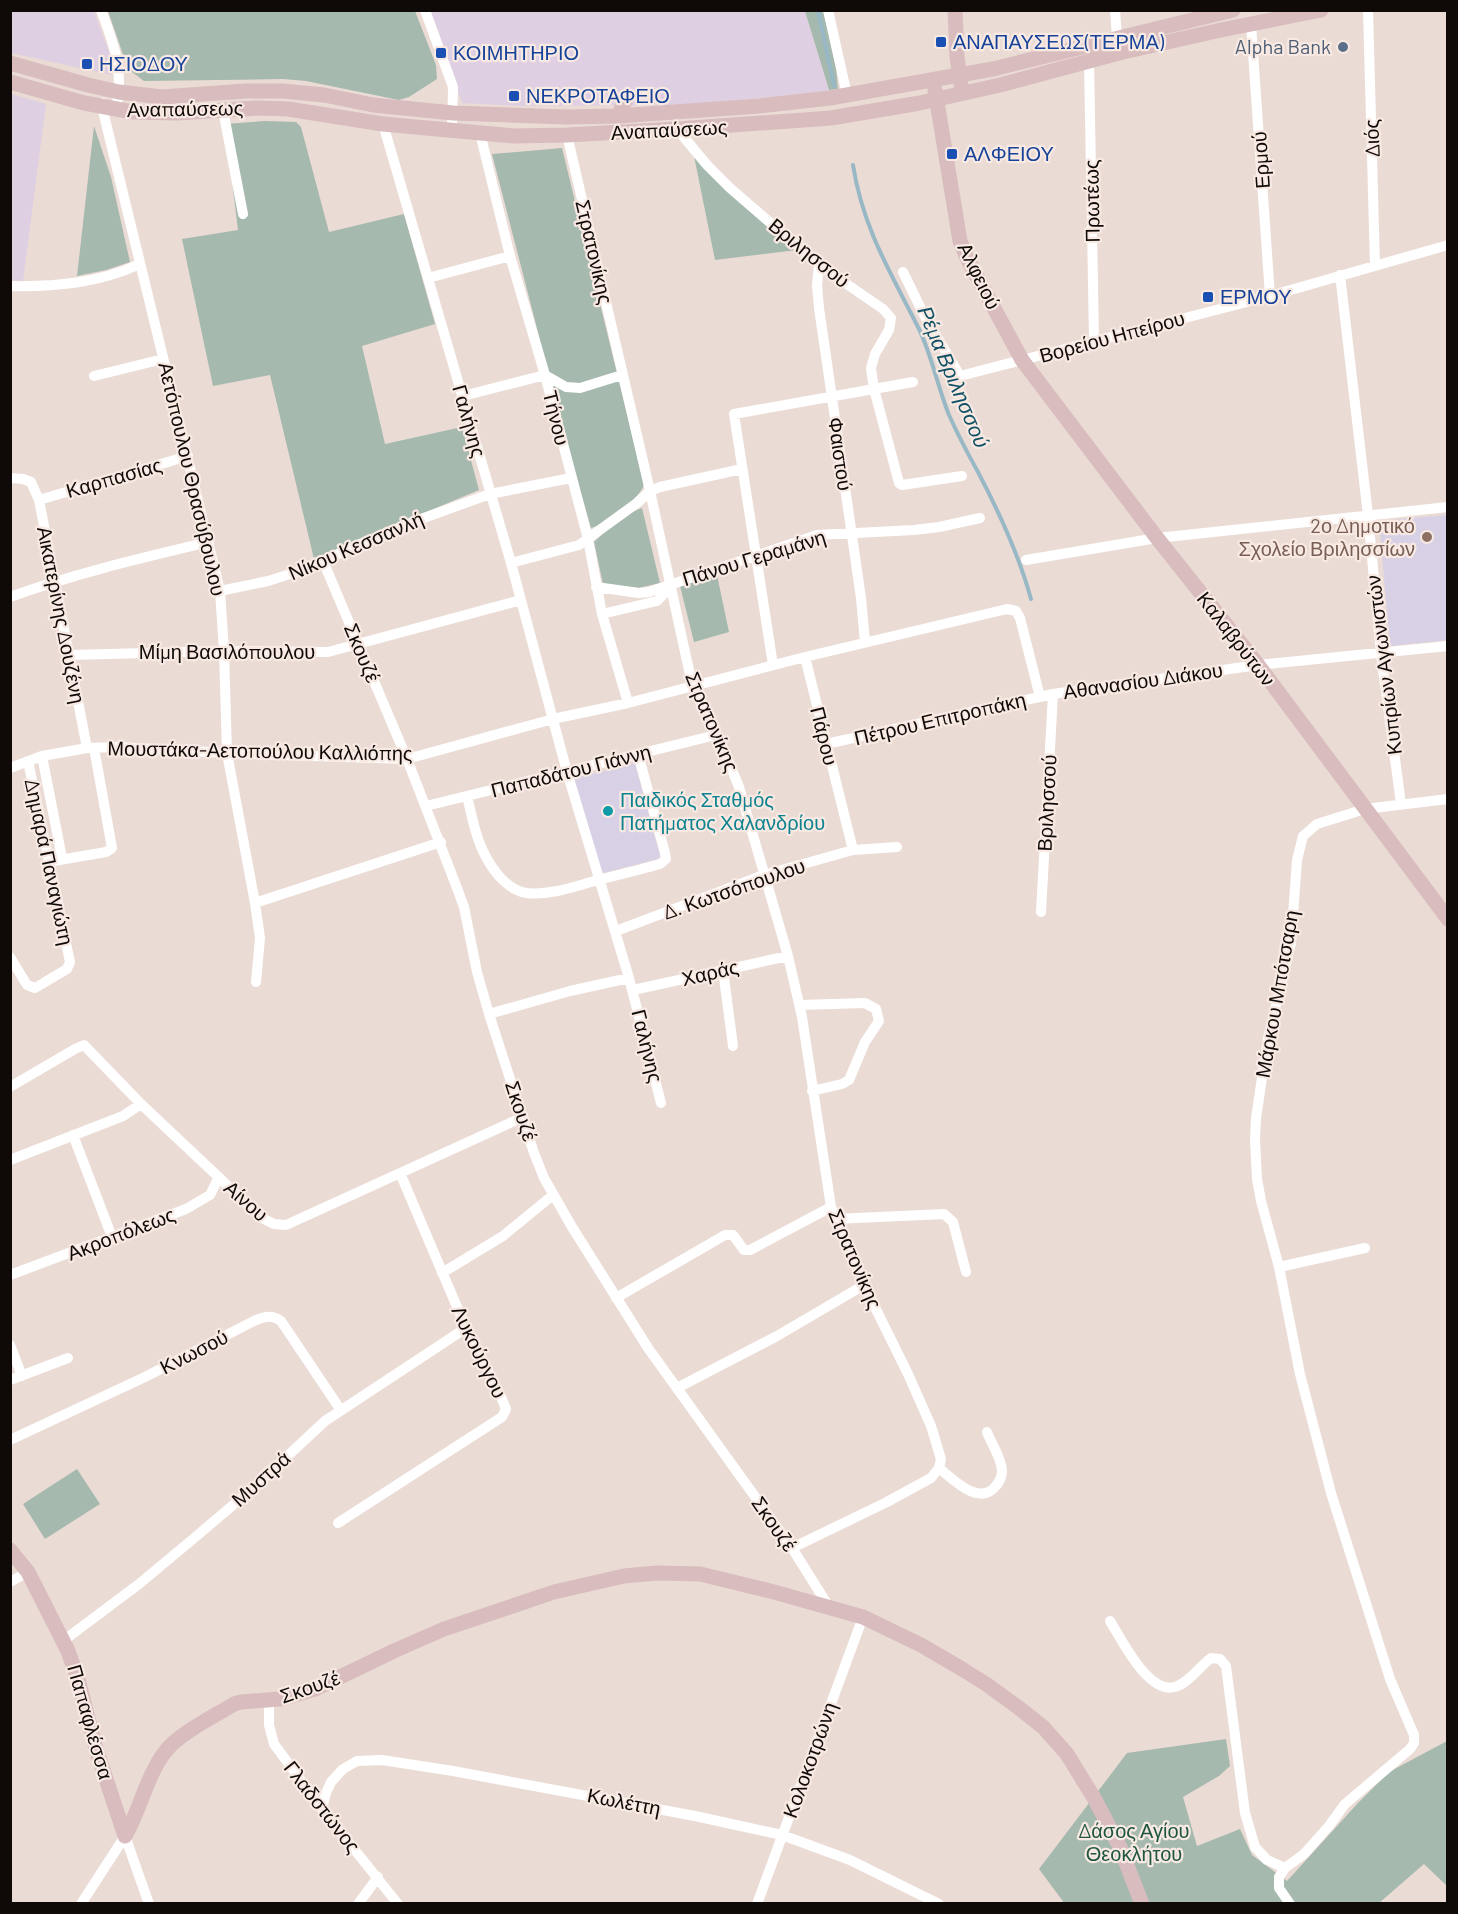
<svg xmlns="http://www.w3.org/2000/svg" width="1458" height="1914" viewBox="0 0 1458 1914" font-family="Barlow,sans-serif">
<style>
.industrial{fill:#dfcfe2}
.education{fill:#d8d1e6}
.green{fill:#a5b9af}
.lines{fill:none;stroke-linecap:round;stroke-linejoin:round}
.stream{stroke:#98b8c6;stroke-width:4}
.street{stroke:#fff;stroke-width:10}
.secondary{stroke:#d8bcbe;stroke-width:15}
.transit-dot{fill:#1a4fb4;stroke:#f8e9e2;stroke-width:2}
.service-dot{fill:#5c6f8a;stroke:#f8e9e2;stroke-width:2}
.education-dot{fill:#8d6e63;stroke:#f8e9e2;stroke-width:2}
.culture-dot{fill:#0f9aa8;stroke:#f8e9e2;stroke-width:2}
.labels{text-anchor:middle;stroke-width:4.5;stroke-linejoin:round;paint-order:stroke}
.transit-label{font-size:20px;fill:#164399;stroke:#f8e9e2;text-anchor:start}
.service-label{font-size:20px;fill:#4e5e75;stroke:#f8e9e2;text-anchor:end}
.street-label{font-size:20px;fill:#0f0a08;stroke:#f8e9e2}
.education-label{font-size:20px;fill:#785e54;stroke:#f8e9e2;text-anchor:end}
.culture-label{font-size:20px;fill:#0d838f;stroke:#f8e9e2;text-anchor:start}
.park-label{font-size:20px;fill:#1e5640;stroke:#f8e9e2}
.water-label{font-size:21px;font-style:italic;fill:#105166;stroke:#f8e9e2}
</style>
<rect width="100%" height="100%" fill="#ebdbd5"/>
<!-- industrial -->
<path class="industrial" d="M11,11H94L110,55L112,75L11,53Z
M430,11H805L829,91L693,105L518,106L462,103Z
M11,94L46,104L23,281L11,280Z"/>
<!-- education -->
<path class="education" d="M1447,515V640L1390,646L1379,521Z
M635,763L660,856L658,859L599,874L573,779Z"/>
<!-- green -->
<path class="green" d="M108,11H415L436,65L437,79L409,97L399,100L306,81L283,79L144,81L128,69Z
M805,11H823L835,56L838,89L829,90Z
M265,121L296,122L301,127L329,232L404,214L435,324L362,346L385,444L462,427L479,490L314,559L270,375L213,386L182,239L238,230L225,124Z
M94,126L111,177L130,262L106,270L77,276Z
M562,148L644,484C640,500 610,516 597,526L591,528L564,433L492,154Z
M694,156L797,250L715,260Z
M642,508L660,583L638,588L603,584L594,542C608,529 623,514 642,508Z
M717,575L729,632L694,642L680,586Z
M77,1469L100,1504L45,1539L23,1504Z
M1226,1739L1230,1766L1219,1776L1183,1797L1197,1846L1240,1829L1252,1855L1287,1881L1358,1803L1389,1772L1447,1741V1886L1424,1864L1379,1903L1065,1904L1039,1869L1127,1753Z"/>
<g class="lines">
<!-- stream -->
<path class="stream" d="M818,10L834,86
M853,165C863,229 891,273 919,329C932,356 938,388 949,415C958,435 968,454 978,472C999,512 1019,555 1031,599"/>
<!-- street -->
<path class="street" d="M101,10C115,48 124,69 116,110
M425,10L453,87L452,131
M828,10L847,95
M1115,10L1117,38
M1368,10L1375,266
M1251,24L1270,296
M1089,61L1094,340
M103,103L102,107L220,591L224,651L227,753L255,903L260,938L256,982
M223,110L243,214
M383,124L511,563L567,772L629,978
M677,129L707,165L730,188L819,265L883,309L891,318L889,330L875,354L871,368L874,389L899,483L902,485L962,476
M480,133L510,256L545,375L588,539L602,614L628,703
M567,135L650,491L690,675L697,696L724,750L739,787L788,956L802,1017L831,1207L864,1285L908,1374L931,1426L941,1459L939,1468L931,1478L885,1503L792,1548
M819,265L817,285L819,308L861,598L865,642
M903,272L924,315L960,376L1270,296L1448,245
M1340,275L1368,515L1381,654L1401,804
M428,278L510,256
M10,286C55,287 99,283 140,264
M94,376L163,359
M463,396L545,375L566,387L580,388L622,375
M10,478L23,479L31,482L39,500L87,748
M39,500L188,456
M1026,560L1157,538L1448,507
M323,561L407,759L457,888L464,907L477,972L489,1014L534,1153L544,1178L572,1227L648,1348L792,1548L829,1607
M511,563L579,545L637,503L650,491L660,487L742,469
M596,587L639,593L649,592L817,535L914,530L939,527L980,518
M220,591L268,581L312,567L350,548L410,523L490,494L571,478
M10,597C76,573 142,558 209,542
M602,614L657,601L662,596L671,585
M70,655L224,651L328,652L521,600
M805,657L853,850
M773,665L734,414L913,382
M826,744L1053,694L1258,665L1448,646
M42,756L62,858
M10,768L42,756L87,748L117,747L227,753L407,759L553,719L628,703L805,657L1007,609L1016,611L1020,618L1040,697
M467,796C472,817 476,839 486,857C494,872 508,890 526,893C549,896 576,886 598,880C618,875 639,870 660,864L666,859L665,853L638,754
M426,806L716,735
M48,862L106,852L112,848L94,748
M255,903L441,842
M1041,912L1053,694
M616,931L764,875L853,850L897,847
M10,957L27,985L35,988L67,969L70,962L28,761
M723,970L733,1046
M633,990L788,956
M800,1005L865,1003L876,1009L879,1021L865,1042L849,1080L842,1084L812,1091
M489,1014L570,991L629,978L661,1103
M10,1087L75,1049L84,1045L141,1104L262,1218L274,1224L286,1225L523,1117
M73,1135L112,1237
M10,1160L123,1116L141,1104
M835,1219L944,1214L953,1222L966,1272
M1279,1267L1365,1248
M442,1273L503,1236L553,1195
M10,1275L186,1209L210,1195L219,1177
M616,1298L725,1235H733L744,1250H750L831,1207
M10,1345L22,1376
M10,1380L68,1358
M677,1388L777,1336L864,1285
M10,1440L145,1377L256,1320C266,1316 272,1315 281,1321L340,1409
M939,1468C953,1479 977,1505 994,1488C999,1483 1002,1478 1002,1471C1002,1459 991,1443 987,1432
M338,1523L502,1417L506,1409L501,1397L466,1328L400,1173
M10,1582L28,1572
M1110,1621C1122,1640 1148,1694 1175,1687C1189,1683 1200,1666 1211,1658L1220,1659L1226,1666L1245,1813L1255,1847L1267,1860L1285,1868
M63,1641L139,1584L193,1539L252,1489L325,1421L466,1328
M269,1701V1725L274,1744L322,1809L398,1904
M322,1809L326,1793L331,1782L343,1769L357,1761L382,1760L453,1771L695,1816L782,1835L850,1860L939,1904
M125,1836L149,1904
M81,1904L125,1836
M358,1904L378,1877
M757,1904L863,1617
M1290,1904L1279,1888V1877L1285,1868L1304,1854L1329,1826L1345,1804L1410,1749L1414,1743V1735L1390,1679L1331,1493L1300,1374L1279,1267L1261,1201L1257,1179L1255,1140L1256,1118L1268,1038L1291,943L1297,860L1303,836L1317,824L1365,809L1448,799"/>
<!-- secondary -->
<path class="secondary" d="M955,10L957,57L961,85
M10,63L88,85L119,92L162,97L245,91H283L324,95L373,105L453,113L565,117L618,116L759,106L830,98L993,69L1233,10
M10,82L84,103L133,112L177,113L258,108L288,109L383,124L514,136L567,135L677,129L831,118L920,103L1000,85L1123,52L1221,30L1321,10
M935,90L960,241L968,260L1022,360L1157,538L1258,665L1448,919
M618,116L627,97
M10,1550L28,1572L68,1651L78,1679L96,1749L125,1836
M125,1836C140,1810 147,1775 165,1752C178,1734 215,1716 234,1704L241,1702L280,1699L315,1689L396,1650L444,1629L554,1592L624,1576L657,1573L700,1574L774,1592L863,1617L921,1645L962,1669L986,1684L1019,1708L1043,1727L1067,1754L1094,1798L1120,1847L1142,1904"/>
</g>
<!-- markers -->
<g class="transit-dot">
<rect x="935" y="36" width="12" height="12" rx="3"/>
<rect x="435" y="47" width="12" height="12" rx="3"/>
<rect x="81" y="58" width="12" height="12" rx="3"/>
<rect x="508" y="90" width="12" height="12" rx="3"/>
<rect x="946" y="148" width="12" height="12" rx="3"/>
<rect x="1202" y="291" width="12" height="12" rx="3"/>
</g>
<circle class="service-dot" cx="1343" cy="47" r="6"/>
<circle class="education-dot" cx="1427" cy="537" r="6"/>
<circle class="culture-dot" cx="608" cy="811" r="6"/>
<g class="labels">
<!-- transit labels -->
<g class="transit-label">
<text x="953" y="49">ΑΝΑΠΑΥΣΕΩΣ(ΤΕΡΜΑ)</text>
<text x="453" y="60">ΚΟΙΜΗΤΗΡΙΟ</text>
<text x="99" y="71">ΗΣΙΟΔΟΥ</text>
<text x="526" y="103">ΝΕΚΡΟΤΑΦΕΙΟ</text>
<text x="964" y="161">ΑΛΦΕΙΟΥ</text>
<text x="1220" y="304">ΕΡΜΟΥ</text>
</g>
<!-- service labels -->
<g class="service-label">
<text x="1331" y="54">Alpha Bank</text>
</g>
<!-- street labels -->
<g class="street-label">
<text transform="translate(185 109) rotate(-1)" y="7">Αναπαύσεως</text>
<text transform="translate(669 130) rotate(-3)" y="7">Αναπαύσεως</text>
<text transform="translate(1372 138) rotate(-92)" y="7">Διός</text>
<text transform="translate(1261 160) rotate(-94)" y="7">Ερμού</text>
<text transform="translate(1092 201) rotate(-91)" y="7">Πρωτέως</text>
<text transform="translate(594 252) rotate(77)" y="7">Στρατονίκης</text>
<text transform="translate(809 253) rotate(39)" y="7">Βριλησσού</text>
<text transform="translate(979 276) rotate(64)" y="7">Αλφειού</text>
<text transform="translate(1112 337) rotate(-15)" y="7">Βορείου Ηπείρου</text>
<text transform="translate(556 418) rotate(76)" y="7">Τήνου</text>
<text transform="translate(469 421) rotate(74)" y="7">Γαλήνης</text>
<text transform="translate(840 454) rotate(82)" y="7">Φαιστού</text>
<text transform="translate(114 478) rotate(-16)" y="7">Καρπασίας</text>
<text transform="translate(192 479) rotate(77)" y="7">Αετόπουλου Θρασύβουλου</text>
<text transform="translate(356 546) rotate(-23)" y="7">Νίκου Κεσσανλή</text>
<text transform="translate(754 558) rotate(-17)" y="7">Πάνου Γεραμάνη</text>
<text transform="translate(61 615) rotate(79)" y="7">Αικατερίνης Δουζένη</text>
<text transform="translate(1236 639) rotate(52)" y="7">Καλαβρύτων</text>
<text x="227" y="659">Μίμη Βασιλόπουλου</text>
<text transform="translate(362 653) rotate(67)" y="7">Σκουζέ</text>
<text transform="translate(1384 665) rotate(-97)" y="7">Κυπρίων Αγωνιστών</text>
<text transform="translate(1143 681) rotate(-8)" y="7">Αθανασίου Διάκου</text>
<text transform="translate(940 719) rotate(-13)" y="7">Πέτρου Επιτροπάκη</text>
<text transform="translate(712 722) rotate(67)" y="7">Στρατονίκης</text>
<text transform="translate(824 736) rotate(76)" y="7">Πάρου</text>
<text transform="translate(260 751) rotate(1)" y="7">Μουστάκα-Αετοπούλου Καλλιόπης</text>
<text transform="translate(571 771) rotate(-14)" y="7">Παπαδάτου Γιάννη</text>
<text transform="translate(1047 803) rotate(-87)" y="7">Βριλησσού</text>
<text transform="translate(49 862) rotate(78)" y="7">Δημαρά Παναγιώτη</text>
<text transform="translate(734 889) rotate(-19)" y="7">Δ. Κωτσόπουλου</text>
<text transform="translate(710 973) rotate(-13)" y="7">Χαράς</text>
<text transform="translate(1277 994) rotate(-80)" y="7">Μάρκου Μπότσαρη</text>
<text transform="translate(647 1046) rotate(76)" y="7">Γαλήνης</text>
<text transform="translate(521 1111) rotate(72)" y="7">Σκουζέ</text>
<text transform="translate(246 1201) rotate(41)" y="7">Αίνου</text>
<text transform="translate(121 1234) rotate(-21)" y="7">Ακροπόλεως</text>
<text transform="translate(855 1259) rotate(67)" y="7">Στρατονίκης</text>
<text transform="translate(194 1352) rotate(-27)" y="7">Κνωσού</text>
<text transform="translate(479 1352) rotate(64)" y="7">Λυκούργου</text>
<text transform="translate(261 1479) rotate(-42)" y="7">Μυστρά</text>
<text transform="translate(774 1524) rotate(55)" y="7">Σκουζέ</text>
<text transform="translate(310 1687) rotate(-19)" y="7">Σκουζέ</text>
<text transform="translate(90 1722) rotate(74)" y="7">Παπαφλέσσα</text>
<text transform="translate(810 1760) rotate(-70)" y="7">Κολοκοτρώνη</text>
<text transform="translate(624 1802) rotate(11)" y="7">Κωλέττη</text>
<text transform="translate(322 1807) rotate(52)" y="7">Γλαδστώνος</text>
</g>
<!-- education labels -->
<g class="education-label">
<text x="1415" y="533">2ο Δημοτικό<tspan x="1415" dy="23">Σχολείο Βριλησσίων</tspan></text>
</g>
<!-- culture labels -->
<g class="culture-label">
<text x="620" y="807">Παιδικός Σταθμός<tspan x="620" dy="23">Πατήματος Χαλανδρίου</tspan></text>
</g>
<!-- park labels -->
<g class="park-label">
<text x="1134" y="1838">Δάσος Αγίου<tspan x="1134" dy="23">Θεοκλήτου</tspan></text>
</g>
<!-- water labels -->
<g class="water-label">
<text transform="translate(953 377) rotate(67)" y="7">Ρέμα Βριλησσού</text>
</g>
</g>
<!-- border -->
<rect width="1458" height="1914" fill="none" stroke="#0f0a08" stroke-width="24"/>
</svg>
